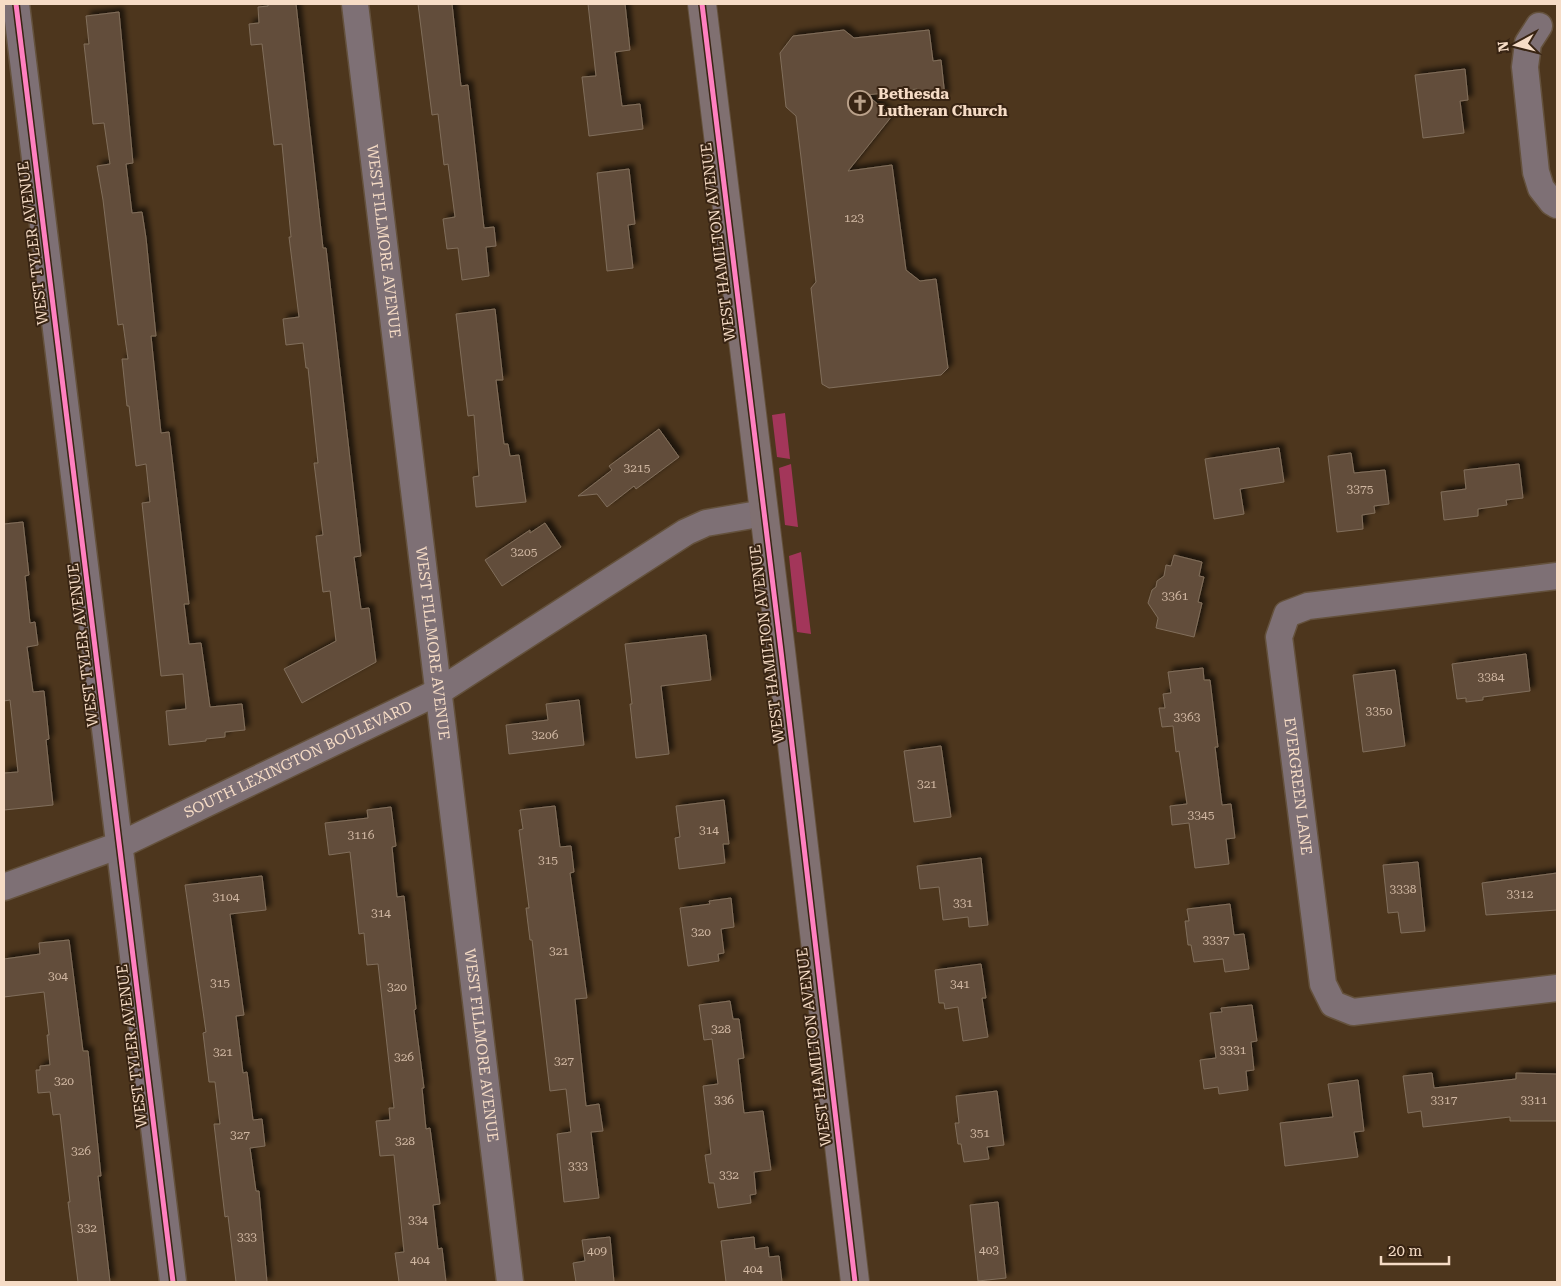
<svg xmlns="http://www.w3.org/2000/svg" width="1561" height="1286" viewBox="0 0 1561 1286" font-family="'Roboto Serif',serif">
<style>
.green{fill:#a3365a}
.building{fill:#624e3b;stroke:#816e5b;filter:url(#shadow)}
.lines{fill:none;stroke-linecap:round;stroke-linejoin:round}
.street-casing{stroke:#64513c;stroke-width:29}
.secondary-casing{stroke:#64513c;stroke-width:30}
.street{stroke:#7e7075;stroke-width:26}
.secondary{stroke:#807071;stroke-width:28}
.cycleway-casing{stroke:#382413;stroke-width:8}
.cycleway{stroke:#ff80c0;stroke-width:5}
.labels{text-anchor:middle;stroke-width:4;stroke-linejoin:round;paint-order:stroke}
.number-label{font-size:12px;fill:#d1b8a3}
.poi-label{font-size:15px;font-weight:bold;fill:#f6dcc6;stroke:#382413;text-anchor:start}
.street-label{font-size:15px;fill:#f6dcc6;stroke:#382413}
</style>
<defs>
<filter id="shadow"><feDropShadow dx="4.5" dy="-4.5" stdDeviation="2.5" flood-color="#0009"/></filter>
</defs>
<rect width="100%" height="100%" fill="#4d361d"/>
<!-- green -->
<path class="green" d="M785,413L790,459L777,457L772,415Z
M791,464L798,527L785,525L779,468Z
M801,552L811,634L797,632L789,556Z"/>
<!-- building -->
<path class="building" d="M268,4H296L323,248H326L330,283L361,556L354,557L361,609L369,608L376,662L302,703L284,669L336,641L330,591L323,592L316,536L323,535L314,463H318L308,368H306L303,343L286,345L283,319L299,317L289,237H291L282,144L274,145L262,44L251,45L249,24L259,23L258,7L268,6Z
M418,4H452L461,86L468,85L484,228L494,227L496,246L486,247L489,276L462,280L458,248L447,249L443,219L455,217L448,164L444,165L438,114L432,115Z
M588,4H625L630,50L615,52L622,106L640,104L643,129L589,136L582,77L596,76Z
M119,12L133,163L126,164L132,213L142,212L146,238L156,336H151L161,433L169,432L189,604H184L189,644L201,643L210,707L242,704L245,730L225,732V737L206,739V741L169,745L166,711L186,709L183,674L161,676L142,503L150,502L146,464L136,466L129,406H127L122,359H128L123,324L118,325L103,200L97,166L110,164L104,123L93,124L84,44H89L86,16Z
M844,30L854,38L929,30L933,61L941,60L945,97L930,99L917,89L867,95L892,116L848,171L892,165L906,270L920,281L936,279L948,368L941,375L829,388L822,384L811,288L816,282L796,116L786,107L780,53L793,36Z
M1465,69L1468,100L1460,101L1464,133L1423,138L1415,75Z
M629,169L635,224L628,225L633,268L607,271L597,173Z
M495,309L503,380H496L504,444H508L510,456L519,455L526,502L476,507L473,477L479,476L474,415L468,416L456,314Z
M659,429L679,457L636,489L634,486L607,507L597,494L578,496L612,470L609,466Z
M1279,448L1284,482L1240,489L1244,514L1214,519L1205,459Z
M1351,453L1354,473L1385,470L1389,504L1374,506L1375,513L1362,515L1363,529L1337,532L1328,456Z
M1519,464L1523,498L1506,500L1507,505L1478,509V516L1444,520L1441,492L1466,489L1464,470Z
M23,522L29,575L25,576L30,623L35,622L38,645L27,647L33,692L44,691L49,739L46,740L53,805L4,810V773L18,772L10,700L4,701V524Z
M545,523L561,547L502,586L485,560L530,530V533Z
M1174,555L1202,562L1199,576L1204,577L1198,602L1202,603L1194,637L1156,628L1158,618L1148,603L1152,590L1156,587L1157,581L1164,576L1166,565L1171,566Z
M706,635L711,680L661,686L669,754L636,758L630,704H632L625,644Z
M1526,654L1530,691L1483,697V700L1466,702V698L1457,699L1452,664Z
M1203,668L1204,680H1210L1218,747H1215L1222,805L1231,804L1235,838L1226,839L1229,864L1195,868L1189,823L1172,825L1170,806L1187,804L1179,751L1176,752L1173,726L1162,727L1159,708H1165L1163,694L1171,693L1168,672Z
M1395,670L1405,746L1363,752L1353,675Z
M579,700L584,745L509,754L506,725L548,720L546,704Z
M941,746L951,817L914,822L904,751Z
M724,800L729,844H723L725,863L679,869L675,838L680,837L676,806Z
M555,806L560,847L571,846L574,872L570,873L587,998L575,999L586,1106L599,1104L603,1131L591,1132L599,1198L564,1202L557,1134L571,1132L566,1089L550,1091L532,940H530L526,908H529L519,830L523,829L520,810Z
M391,807L396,846L392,847L397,897L404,896L416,1009L414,1010L424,1088H422L426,1129L430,1128L440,1204L433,1205L438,1249L442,1248L446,1282H399L395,1253L404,1252L394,1155L380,1156L376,1121L390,1120L389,1108H394L378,964L367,965L364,933L359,934L350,852L329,855L325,823L368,818L367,810Z
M981,858L988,925L969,927L968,917L943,920L939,887L920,889L917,866Z
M1418,862L1425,931L1401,933L1398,912L1388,913L1383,865Z
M1557,873V910L1486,915L1482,883Z
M262,876L266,910L230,914L244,1015L236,1016L243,1073L247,1072L253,1120L262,1119L265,1146L250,1148L256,1191H259L267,1282H236L228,1216L225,1217L214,1124H220L215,1082H209L203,1033L206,1032L185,885Z
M731,898L734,927L721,929L724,953L718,954L719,961L688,966L680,908L710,904L709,901Z
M1230,904L1234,935L1244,934L1249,969L1225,972L1223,959L1194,962L1191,945H1188L1185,921H1189L1187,909Z
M69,940L83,1051H88L101,1176H98L110,1282H78L68,1202H70L60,1114L53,1115L50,1092L38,1093L36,1070H40V1066L50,1065L47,1035H49L44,992L4,997V959L40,954L39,943Z
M981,964L986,998H982L988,1037L963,1041L958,1007L945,1009L944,1003H939L935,970Z
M730,1001L733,1019H739L744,1058L738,1059L744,1113L763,1111L771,1170L754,1172L756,1194L750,1195L751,1203L718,1208L714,1183H709L705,1155L711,1154L703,1086L718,1084L712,1039L704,1040L699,1005Z
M1252,1005L1257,1041L1251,1042L1254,1070L1246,1071L1248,1090L1219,1094L1218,1087L1204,1089L1200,1060L1216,1058L1210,1013L1222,1012L1221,1008Z
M1432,1073L1434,1088L1516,1079V1073L1557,1074V1121H1510V1117L1423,1127L1421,1111L1408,1113L1403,1076Z
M1358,1080L1364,1131L1354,1132L1358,1157L1285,1166L1280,1123L1333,1117L1328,1084Z
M997,1091L1004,1145L987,1147L989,1159L964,1162L961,1144H958L955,1123H959L956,1096Z
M998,1202L1006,1278L978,1281L970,1205Z
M610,1237L614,1282H576L573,1263L585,1261L582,1240Z
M754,1237L755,1249L768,1247L769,1257L779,1256L782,1282H726L721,1241Z"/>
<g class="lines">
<defs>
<g id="street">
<path d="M16,4L173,1282"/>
<path id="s1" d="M355,4L510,1282"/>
<path d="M1539,26L1528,43L1525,67L1536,172L1541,188L1552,202L1557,205"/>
<path id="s2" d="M1557,576L1308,606L1287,614L1279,637L1323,984L1333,1004L1353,1012L1557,988"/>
<path id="s3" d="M4,887L120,845L438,692L686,532L706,523L764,513"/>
</g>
<path id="secondary" d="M702,4L781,651L855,1282"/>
</defs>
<!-- street casing -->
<use href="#street" class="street-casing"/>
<!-- secondary casing -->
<use href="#secondary" class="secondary-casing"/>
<!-- street -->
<use href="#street" class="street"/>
<!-- secondary -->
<use href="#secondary" class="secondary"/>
<defs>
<path id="cycleway" d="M16,4L173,1282
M702,4L781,651L855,1282"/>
</defs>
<!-- cycleway casing -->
<use href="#cycleway" class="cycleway-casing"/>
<!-- cycleway -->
<use href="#cycleway" class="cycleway"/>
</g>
<!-- icons -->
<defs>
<symbol id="church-ring" viewBox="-11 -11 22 22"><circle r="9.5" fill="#382413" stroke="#bba28b" stroke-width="1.5"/><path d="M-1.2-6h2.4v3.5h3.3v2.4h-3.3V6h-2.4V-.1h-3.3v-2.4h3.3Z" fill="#bba28b"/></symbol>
</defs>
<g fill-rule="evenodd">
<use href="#church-ring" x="846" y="89" width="28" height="28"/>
</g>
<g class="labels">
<!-- number labels -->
<g class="number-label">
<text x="854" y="222">123</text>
<text x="637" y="472">3215</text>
<text x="1360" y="493">3375</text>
<text x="524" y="556">3205</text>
<text x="1175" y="600">3361</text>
<text x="1491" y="681">3384</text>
<text x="1379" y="715">3350</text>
<text x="1187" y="721">3363</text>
<text x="545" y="739">3206</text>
<text x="927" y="788">321</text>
<text x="1201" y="819">3345</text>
<text x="709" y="834">314</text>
<text x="361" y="839">3116</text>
<text x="548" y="864">315</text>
<text x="1403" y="893">3338</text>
<text x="1520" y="898">3312</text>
<text x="226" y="901">3104</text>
<text x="963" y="907">331</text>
<text x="381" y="917">314</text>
<text x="701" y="936">320</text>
<text x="1216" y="944">3337</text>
<text x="559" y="955">321</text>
<text x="58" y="980">304</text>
<text x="220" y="987">315</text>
<text x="960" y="988">341</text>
<text x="397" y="991">320</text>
<text x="721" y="1033">328</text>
<text x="1233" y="1054">3331</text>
<text x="223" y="1056">321</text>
<text x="404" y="1061">326</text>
<text x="564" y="1065">327</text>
<text x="64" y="1085">320</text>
<text x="724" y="1104">336</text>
<text x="1444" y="1104">3317</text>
<text x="1534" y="1104">3311</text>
<text x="980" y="1137">351</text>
<text x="240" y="1139">327</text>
<text x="405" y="1145">328</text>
<text x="81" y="1155">326</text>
<text x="578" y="1170">333</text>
<text x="729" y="1179">332</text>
<text x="418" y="1224">334</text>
<text x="87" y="1232">332</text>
<text x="247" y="1241">333</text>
<text x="989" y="1254">403</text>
<text x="597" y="1255">409</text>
<text x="420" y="1264">404</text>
<text x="753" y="1273">404</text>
</g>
<!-- poi labels -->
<g class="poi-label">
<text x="878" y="99">Bethesda<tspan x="878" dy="17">Lutheran Church</tspan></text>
</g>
<!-- street labels -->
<g class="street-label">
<text dy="5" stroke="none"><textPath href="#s1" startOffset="239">WEST FILLMORE AVENUE</textPath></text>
<text transform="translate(718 242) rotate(-97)" y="5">WEST HAMILTON AVENUE</text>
<text transform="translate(33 243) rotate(-97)" y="5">WEST TYLER AVENUE</text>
<text dy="5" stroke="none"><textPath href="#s1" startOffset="644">WEST FILLMORE AVENUE</textPath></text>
<text transform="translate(767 644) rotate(-97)" y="5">WEST HAMILTON AVENUE</text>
<text transform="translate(83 645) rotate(-97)" y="5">WEST TYLER AVENUE</text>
<text dy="5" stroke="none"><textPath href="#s3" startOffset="321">SOUTH LEXINGTON BOULEVARD</textPath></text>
<text dy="5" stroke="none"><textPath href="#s2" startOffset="448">EVERGREEN LANE</textPath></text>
<text dy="5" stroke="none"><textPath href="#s1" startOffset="1049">WEST FILLMORE AVENUE</textPath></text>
<text transform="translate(132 1046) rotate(-97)" y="5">WEST TYLER AVENUE</text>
<text transform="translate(814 1047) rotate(-97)" y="5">WEST HAMILTON AVENUE</text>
</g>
</g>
<!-- border -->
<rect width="1561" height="1286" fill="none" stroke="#f6dcc6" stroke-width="10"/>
<!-- north arrow -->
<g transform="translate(1516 45) rotate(263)" stroke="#382413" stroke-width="4" paint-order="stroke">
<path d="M0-4L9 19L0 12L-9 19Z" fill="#f6dcc6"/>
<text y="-8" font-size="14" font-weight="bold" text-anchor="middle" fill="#f6dcc6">N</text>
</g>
<!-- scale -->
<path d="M1381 1256v8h68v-8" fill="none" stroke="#f6dcc6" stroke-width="2.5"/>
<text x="1388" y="1256" font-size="15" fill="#f6dcc6" stroke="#382413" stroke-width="4" paint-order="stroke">20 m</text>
</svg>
